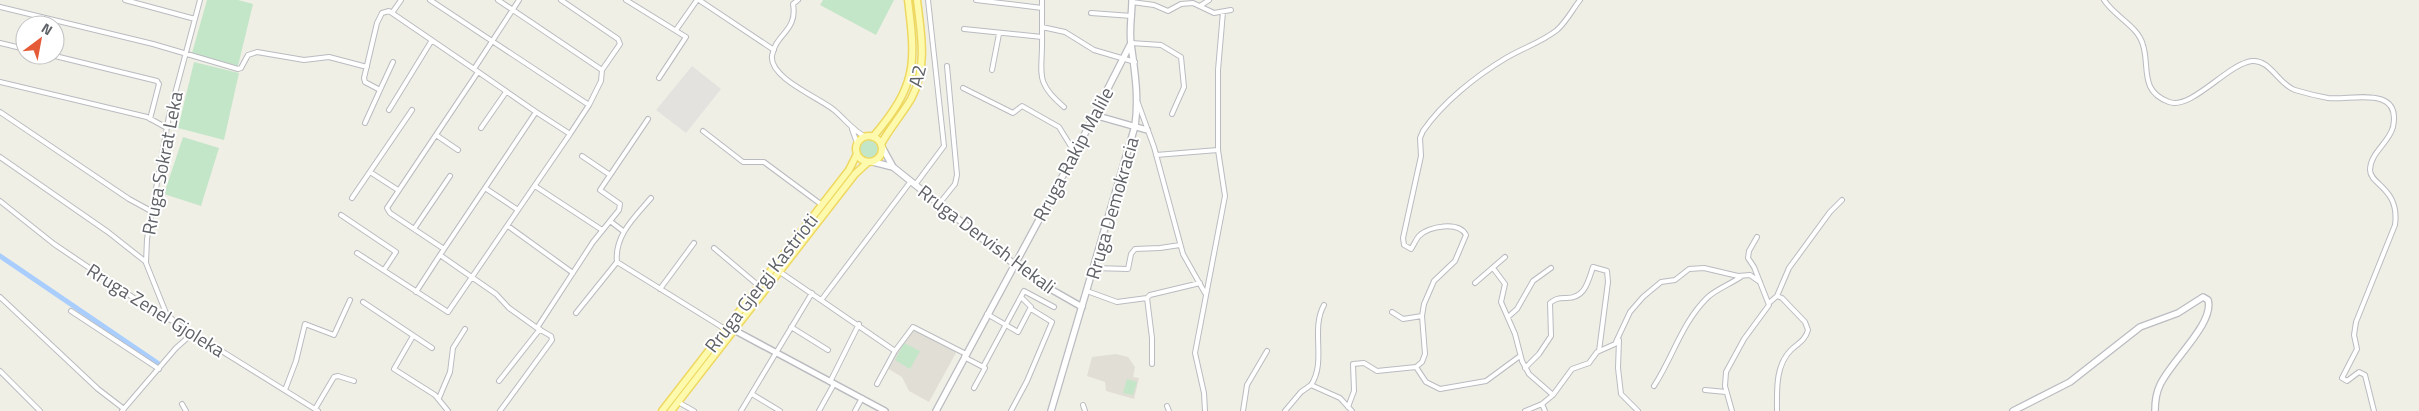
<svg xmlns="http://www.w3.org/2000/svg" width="2419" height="411" viewBox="0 0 2419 411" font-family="'Titillium Web',sans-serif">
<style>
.industrial{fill:#e4e2de}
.education{fill:#e0ded5}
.green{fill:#c4e6c8}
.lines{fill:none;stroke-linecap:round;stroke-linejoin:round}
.canal{stroke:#a9cefd;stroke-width:5}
.minor-casing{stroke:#b9bbc0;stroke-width:6}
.tertiary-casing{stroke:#b9bbc0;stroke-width:8}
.secondary-casing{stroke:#babcc1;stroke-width:8}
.primary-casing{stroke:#eed861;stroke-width:9}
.minor{stroke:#fff;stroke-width:4}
.tertiary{stroke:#fff;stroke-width:5}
.secondary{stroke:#fff;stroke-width:5.5}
.primary{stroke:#fdfaae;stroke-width:6}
.labels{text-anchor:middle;stroke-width:4;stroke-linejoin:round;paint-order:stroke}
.street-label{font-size:19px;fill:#5e6166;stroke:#fff}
</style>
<rect width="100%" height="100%" fill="#f0efe6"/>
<!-- industrial -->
<path class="industrial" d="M692,66L721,89L686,133L656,110Z"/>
<!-- education -->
<path class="education" d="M915,329L957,351L929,402L909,391L902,377L887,368L911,331Z
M1116,354L1128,357L1135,367L1133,377L1139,378L1134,399L1106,391L1105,382L1087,376L1092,357Z"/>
<!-- green -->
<path class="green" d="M207,0H238L253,4L238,66L192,53Z
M823,0H894L876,35L820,5Z
M194,62L239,73L224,140L178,128Z
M183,137L219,148L201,206L164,194Z
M860 149a9 9 0 1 1 18 0a9 9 0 1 1-18 0Z
M904,343L920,351L910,369L895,360Z
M1127,379L1137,382L1133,395L1123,393Z"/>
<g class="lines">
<!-- canal -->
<path class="canal" d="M0,256L159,364"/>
<defs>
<path id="minor" d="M125,0L195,19
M401,0L392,13L474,69
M430,0L589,105L570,134L536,112
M498,0L602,70L620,44L618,39L561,0
M626,0L686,37L659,78
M699,0L774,50
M798,0L793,4C798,31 775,34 772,56C769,78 820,98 834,110C845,119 853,131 866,137
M976,0L1042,8
M2104,0C2114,16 2138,26 2143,45C2150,67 2139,91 2169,102C2192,110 2227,64 2252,61C2270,59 2279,85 2295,90C2305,93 2317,96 2328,98C2350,101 2402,84 2393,127C2389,143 2370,153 2370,170C2370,185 2400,188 2395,225L2356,322L2354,335L2357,349L2342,378L2347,381L2359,372L2365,375L2374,411
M1132,2L1154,5L1168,11L1181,4L1193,3L1214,13L1231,10
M1200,6L1209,0
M0,7L153,44L238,69L241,68L248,55L257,52L304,60L329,57L367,67
M1091,13L1132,16
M1042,27L1065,32L1094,50L1135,62
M964,29L1042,37V0
M676,30L697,0
M1042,37C1043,73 1033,81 1064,107
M0,43L25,49
M1131,43L1161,45L1181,57L1184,87L1172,114
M51,55L157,81L159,84L150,119
M992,70L999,34
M478,72L387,208L390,213L444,249L536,112L474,69L519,0
M0,82L147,117L167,128
M963,88L1013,113L1022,106L1059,127L1075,153
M380,90L393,62
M1138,103L1154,147L1183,254L1205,293
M589,105L601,81L602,70
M389,110L432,40
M0,112L129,199L151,211
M365,123L380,90L365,82L364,78L377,23L382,13L389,11L392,13
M481,128L506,92
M852,129L857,143
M703,131L743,162H764L822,205
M436,135L458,150
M1156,155L1218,150
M582,156L610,175
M0,157L108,232L146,262
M370,172L398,190
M915,185L944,146L928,0
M535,186L602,230
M485,188L518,210
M352,198L412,110
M651,198C636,216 614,235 617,262L725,329
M0,201L54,244L159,315L175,322L318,411
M939,204L955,184L957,175L947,66
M341,215L396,252L384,270
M610,221L623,231
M508,226L573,273
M414,229L450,176
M714,248L759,286
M444,249L440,255L496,294L509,308L537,328L593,242L619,210L620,204L600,190L648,119
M357,253L448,312L570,134
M1094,268L1128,269L1131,254L1135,249L1160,248L1180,245
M1493,268L1505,284L1501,302L1515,334L1522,361L1529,374L1553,395
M780,272L895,351
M1475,283L1505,257
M660,289L694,243
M1087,291L1117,302L1147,298L1150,295L1200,283
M416,292L440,255
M1777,296L1789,268L1830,212L1842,200
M0,297L98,389L124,409
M1147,298L1152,338V364
M822,299L911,181
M363,302L432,348
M1769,303L1777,296L1782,298L1805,322L1808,330C1805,341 1798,343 1791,350C1775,366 1777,391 1777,411
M71,311L159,369
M1392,312L1403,319L1422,316
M576,313L617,262
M987,314L1018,332L1031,307L1021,297
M1508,317L1517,309L1533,281L1551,268
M173,320L166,313L146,263L147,239L169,116L200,0
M791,327L828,350
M413,336L394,369L435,395L448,411
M1619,340L1618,368L1621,394L1638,411
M964,357L985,368L974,388
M983,367L1024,291L1054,307
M1416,367L1426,382L1440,389L1486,381L1520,356
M1525,368L1539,354L1551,336L1550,303C1555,299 1558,298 1565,298C1585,299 1588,282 1593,267L1607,271L1608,282L1599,351
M0,371L40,411
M499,381L540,329
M830,382L859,324
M877,384L895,351L913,327L966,354
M1311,385C1327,361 1310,330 1324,305
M1654,386C1673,357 1682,322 1708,297C1718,288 1731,284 1742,276
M285,390L296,361L305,324L334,335L350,300
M1705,390L1726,392
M752,394L780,411
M439,398L450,372L453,348L465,329
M678,402L694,411
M182,404L186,411
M1083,405L1085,411
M1167,406L1169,411
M1348,407L1354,391L1353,364L1364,363L1377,371L1416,367L1422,362L1425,354L1422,316L1424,304L1434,281L1455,261L1466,235C1459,221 1429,226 1419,236C1416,239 1414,245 1411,249L1404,245L1403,238L1421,156L1420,138L1423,131C1443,102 1476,76 1506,58C1523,48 1542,42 1557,30C1567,21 1572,10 1580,0
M315,409L334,377L338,376L354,381
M122,411L176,348L193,333
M500,411L552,340L551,336L537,328
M741,411L812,293
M819,411L834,384
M855,411L862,398
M1011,411L1027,381L1052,322L1031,309
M1205,411L1204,393L1195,353L1225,196L1218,150V70L1223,12
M1243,411L1247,385L1267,351
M1285,411L1301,392L1311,385L1340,398L1352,411
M1525,411L1542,404
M1545,411L1542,404L1553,395L1572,369L1589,363L1597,352L1615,344L1630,312L1643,297L1661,282L1675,280L1689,269L1704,268L1738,276L1750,275L1760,282
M1732,411L1725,386L1726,372L1744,339L1769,305L1754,267L1748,258L1749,251L1757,237"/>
<path id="tertiary" d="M1094,115L1147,130
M1014,264L1040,283L1082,307
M734,330L885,411"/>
<path id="secondary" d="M882,147L893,167L1014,264
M873,162L893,167
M936,411L1075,153L1131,43
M1051,411L1135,126C1139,98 1135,72 1131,44C1129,30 1132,14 1132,0
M2013,411L2070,382L2140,327L2178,313L2203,297L2208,300C2215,323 2170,362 2160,385C2156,393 2155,402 2155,411"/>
<path id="primary" d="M856 149a13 13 0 1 1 26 0a13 13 0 1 1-26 0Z
M873,137C917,85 916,65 908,0
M881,144C890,128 902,114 911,99C928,68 921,33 917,0
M662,411L849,170L857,154
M671,411L855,174L868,162"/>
</defs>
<!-- minor casing -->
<use href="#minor" class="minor-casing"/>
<!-- tertiary casing -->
<use href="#tertiary" class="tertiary-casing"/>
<!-- secondary casing -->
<use href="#secondary" class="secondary-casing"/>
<!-- primary casing -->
<use href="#primary" class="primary-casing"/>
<!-- minor -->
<use href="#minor" class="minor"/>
<!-- tertiary -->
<use href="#tertiary" class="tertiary"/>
<!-- secondary -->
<use href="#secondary" class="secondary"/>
<!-- primary -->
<use href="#primary" class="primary"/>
</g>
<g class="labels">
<!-- street labels -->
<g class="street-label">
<text transform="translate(917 76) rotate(-76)" y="7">A2</text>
<text transform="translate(1073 154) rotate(-62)" y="7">Rruga Rakip Malile</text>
<text transform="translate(162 163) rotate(-79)" y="7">Rruga Sokrat Leka</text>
<text transform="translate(1112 208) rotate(-74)" y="7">Rruga Demokracia</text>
<text transform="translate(987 239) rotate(37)" y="7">Rruga Dervish Hekali</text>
<text transform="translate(761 283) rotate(-52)" y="7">Rruga Gjergj Kastrioti</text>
<text transform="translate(156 310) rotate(32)" y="7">Rruga Zenel Gjoleka</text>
</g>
</g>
<!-- north arrow -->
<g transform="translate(40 40) rotate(32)"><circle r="24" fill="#ffffff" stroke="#bfc0c2"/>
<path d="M0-4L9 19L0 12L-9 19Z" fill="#e55a37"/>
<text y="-8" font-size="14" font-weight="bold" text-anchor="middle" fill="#5e6166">N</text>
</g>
</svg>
